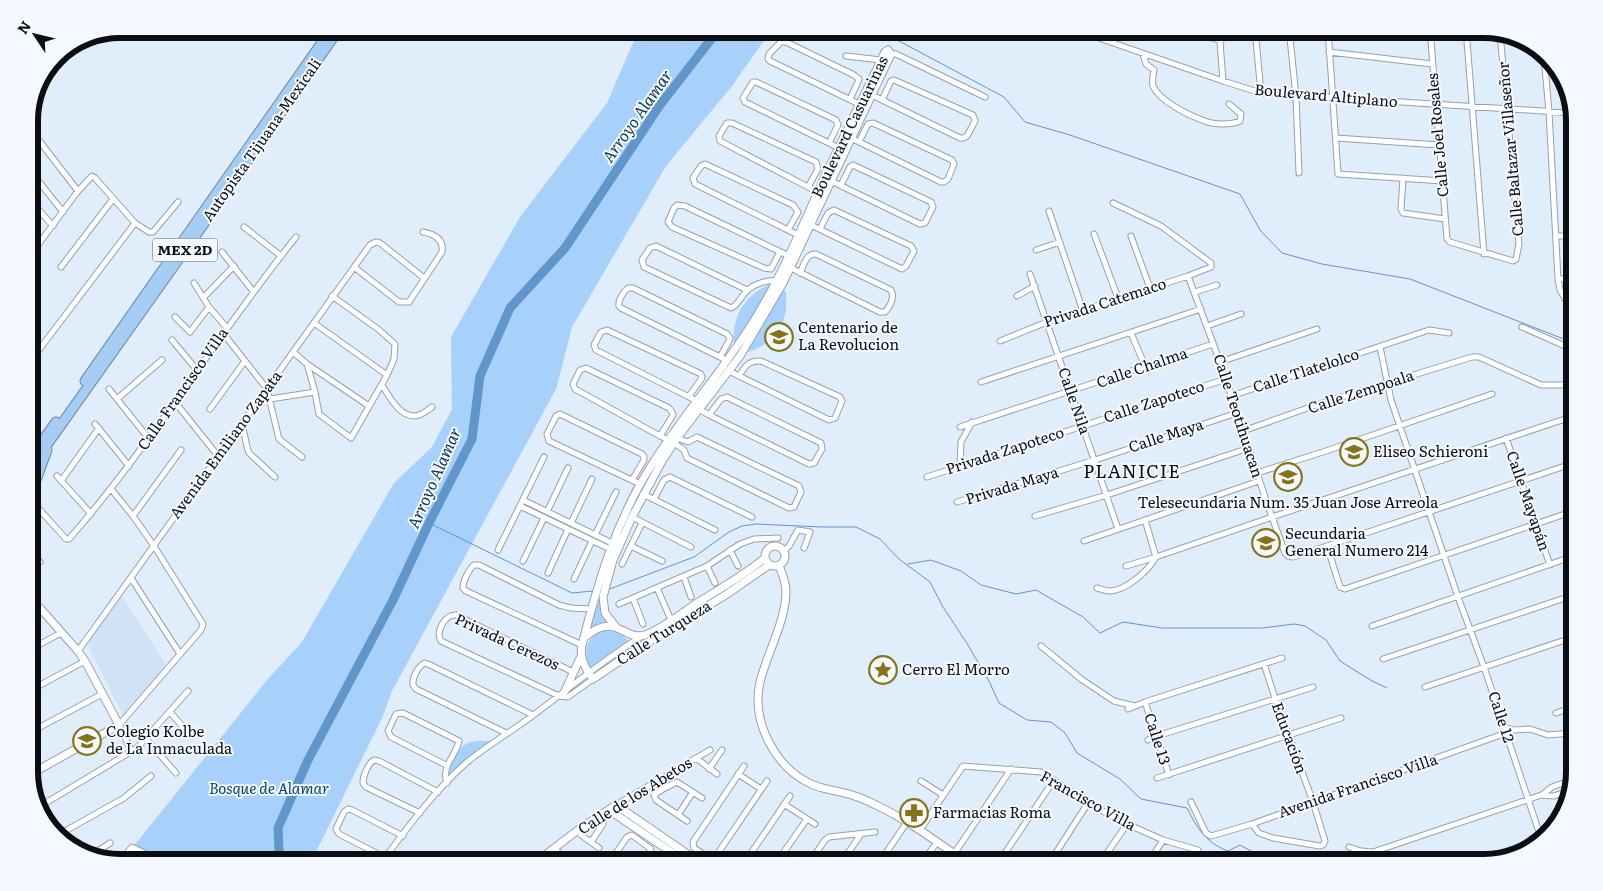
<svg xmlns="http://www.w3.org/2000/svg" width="1603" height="891" viewBox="0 0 1603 891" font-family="Literata,serif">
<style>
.built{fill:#d0e3f6}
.green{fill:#a7d1fb}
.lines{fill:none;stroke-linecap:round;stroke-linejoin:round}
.stream{stroke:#6096ca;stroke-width:1}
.river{stroke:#6096ca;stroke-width:9}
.street-casing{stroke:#95a1ae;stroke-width:7}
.secondary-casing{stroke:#95a1ae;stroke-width:9}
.highway-casing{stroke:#6f8aa5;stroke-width:11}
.street{stroke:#fff;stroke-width:5}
.secondary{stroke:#fff;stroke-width:7}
.highway{stroke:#a5ccf3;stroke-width:9}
.labels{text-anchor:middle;stroke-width:4;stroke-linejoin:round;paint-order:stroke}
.shield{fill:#f4f9ff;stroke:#51555a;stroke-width:1}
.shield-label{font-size:14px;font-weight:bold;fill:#0b0f13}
.street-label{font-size:15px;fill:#0b0f13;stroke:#f4f9ff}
.poi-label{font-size:15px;fill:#0b0f13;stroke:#f4f9ff;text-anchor:start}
.park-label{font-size:15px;font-style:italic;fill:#044475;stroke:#f4f9ff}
.water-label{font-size:16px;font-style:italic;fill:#0b3457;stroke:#f4f9ff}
.quarter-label{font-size:18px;letter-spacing:1px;fill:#0b0f13;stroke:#f4f9ff}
.rim{fill:none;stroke:#0b0f13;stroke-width:6}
</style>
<rect width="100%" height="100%" fill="#e0edfa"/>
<!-- built -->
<path class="built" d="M122,596L166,665L123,715L88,646L90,639Z"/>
<!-- green -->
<path class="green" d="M639,29H779L766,38L732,86L666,166L572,327L556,389L392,691L383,716L311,862H121L267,680L302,642L394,483L432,447L452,409L451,337L520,217L607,103Z
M771,284L785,291L786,293C789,323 776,342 749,352L734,345C732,316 744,295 771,284Z
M606,572L601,600L608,622L600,623L591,627Z
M605,630L622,634L629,642L590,669C582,653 586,635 605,630Z
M491,741L448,777C450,764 456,746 471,742C477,740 485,741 491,741Z"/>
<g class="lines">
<!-- stream -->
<path class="stream" d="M826,29L873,31L899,41L1004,97L1025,122L1070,135L1240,194L1260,230L1282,253L1322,264L1410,279L1574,343
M429,523L572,593L593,591
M908,564L931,560L961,571L981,585L1016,594L1036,590L1083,617L1100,633L1123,622L1162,628H1262L1294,624L1305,626L1326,640L1340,661L1372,681L1387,688
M607,590L694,557L729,532L742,526L756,524L821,527H856L880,539L899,559L930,582L943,607L968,645L989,681L999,703L1027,720L1051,722L1065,733L1077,753L1120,779L1141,799L1187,808C1197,828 1206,843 1228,851L1240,845L1253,852L1316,862"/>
<!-- river -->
<path class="river" d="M276,862L279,851L278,828L308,760L393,600L429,523L472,439L480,376L510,308L565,248L660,105L719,29"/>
<defs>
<path id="street" d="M1091,29L1096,37L1223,81L1261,93L1574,113
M1186,29L1221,41
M1219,29L1223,81
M1255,29L1261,93
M1289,29L1296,96L1299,173
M1328,29L1338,174L1443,181
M1430,29L1447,239L1450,242L1513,261L1516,259L1519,244L1500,33
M1466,29L1484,254
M1329,52L1432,64
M891,54H896L985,97
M1143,54L1146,64L1154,70C1153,75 1152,81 1153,86C1159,101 1190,116 1205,121C1214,125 1231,125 1240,121L1241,114L1229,104
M846,56L881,60
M1544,56L1549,112L1558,279L1560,290L1574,314
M872,95L960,138H963L967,136L975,121L973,115L894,80L891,81L882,100
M850,99L858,82L859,79L854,75L786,42H781L769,54L768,59L770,61L859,104
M29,131L34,134L78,191
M851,138L941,182H944L948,179L954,164L952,160L873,123L868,124L859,142
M1336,138L1439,145
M829,143L838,125L836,120L756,82H753L743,98L745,102L839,148
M29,169L63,212
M1403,178L1401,209L1403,213L1445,219
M829,180L920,224L925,223L933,207L931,202L853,165L850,167L841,185
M808,187L818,169L816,162L732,123H727L719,136L720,141L808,187L818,192
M29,199L53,226
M1049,211L1083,311
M811,225L902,269L906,266L914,251L911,246L834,210L828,213L820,229
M244,227L281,256
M788,230L798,212L793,205L705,164L701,166L693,178L695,184L788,230L798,235
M1094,234L1118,298
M1131,236L1150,288
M1557,236H1574
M1036,250L1060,242
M222,252L253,291
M780,252L771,269L764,268L672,227L668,222L674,208L677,205L685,206L789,256
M29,257L78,191L92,176L95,178L135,223L149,232H153L178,202
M61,267L113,199
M354,267L399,302H409L442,252C444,239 434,234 423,232
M791,268L880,312H885C890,307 895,297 891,290L816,254C806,253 804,265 800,273
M1030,274L1118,529
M1188,276L1220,362L1267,503L1285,553L1288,556L1293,557L1327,546L1574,463
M1558,279L1574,278
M194,283L209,307L227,328
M747,290L656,246L650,248L642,260L644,267L731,308C738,305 740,298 745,293C752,284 769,279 779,281
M1195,292L1217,285
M1017,296L1035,286
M204,297L234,266
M175,317L190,332L209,307
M314,323L387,375
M1207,326L1241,314
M1522,327L1574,350
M223,333L267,389L279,439L302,457
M1131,333L1145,366
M172,340L197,370
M1000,341L1047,322L1188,276L1211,267V263L1161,226L1113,203
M1380,347L1391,400L1458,597L1484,667L1541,838
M293,352L307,364L369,406
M720,357L729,341L730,338L727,334L633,288H628C623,292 618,300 619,306L621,308L720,357L728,361
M1220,362L1317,329
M29,363L135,223
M307,364L315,392L319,414L351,438L387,375L394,359L395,344L378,329L332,296
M729,371L733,373L829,420L835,418L842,401L840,397L761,361C749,360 745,366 739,376
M981,382L1201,309
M382,385C389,396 399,416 414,416C420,416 427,411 432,407
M109,389L149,439
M689,396L702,378L701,374L607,330L601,332L594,345L596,350L697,401
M1231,396L1429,330L1449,333
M117,399L162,360
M270,399L315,392
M175,402L218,456
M210,409L245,361
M699,409L709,415L809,464L814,463L822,449L821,443L727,397L721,399L709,415
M242,423L247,447L249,453L275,477
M95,424L129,466
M960,427L1213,344
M1243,431L1319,404L1472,357H1479L1541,385H1574
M660,436L673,415L672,412L669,408L586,368L580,370L573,384L575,389L660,436L669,440
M1506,438L1550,565
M674,443L684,450L687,458L789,508L794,507L801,492L799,486L697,437L688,442L677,438
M960,466L961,442L972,422
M1257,473L1329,450L1492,394
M57,476L91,514
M927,477L1226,379
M632,480L644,460V457L642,454L560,414L556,416L547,434L549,441L640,484
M61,481L99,428
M111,489L133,516L154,546L203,624L201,630L119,725L132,752
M643,494L715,530
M654,499L664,480L670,477L752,517
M523,500L616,545
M957,502L1095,460L1237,413
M29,506H33L39,509L66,539H69C152,444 217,335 296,237
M520,506L612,550
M547,512L568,468
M133,516L181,450
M1035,516L1107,495L1249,448
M632,517L691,547
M571,523L592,479
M595,535L616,492
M1084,541L1259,481
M631,546L662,561
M1327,546L1340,587L1345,589L1574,511
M29,549L40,562
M498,550L544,457
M730,550L738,566
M784,551L789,546L798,530L810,532L804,548
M523,561L544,518
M622,564L642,523
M707,566L715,583
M1126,566L1156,557L1272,517L1574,416
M548,573L568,529
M684,577L691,597
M131,578L180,654
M574,579L592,541
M657,588L671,620
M1097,588C1101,589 1105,591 1109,591C1126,591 1148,571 1156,557L1145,520
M633,598L643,624
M619,604L707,566L740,544L754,539L778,538
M1372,626L1574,556
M582,645L466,591L463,588C463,581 469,569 474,565H479L559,605L571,608L591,609
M1041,646L1081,679L1114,701L1135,706
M29,650L61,633
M78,651L370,245L376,242L380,243L424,278
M1383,659L1574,595
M573,672L456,615C445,614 435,632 441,641L559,696L568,697L593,679
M1425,687L1574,637
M29,691L85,661
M1145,702L1169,775
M1128,709L1145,702L1282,658
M170,712L190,735
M1556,713L1574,707
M1504,727L1514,730L1530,729L1548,735L1572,733
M29,733L102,694
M506,733L416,689L413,685C412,678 418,666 425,663L428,664L533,715
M146,739L176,773
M1148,740L1157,736L1313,687
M696,758L717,774
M446,765L391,737L388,731L396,714L403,713L459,741C456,756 441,765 447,783
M744,766L693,842L694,848L711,859H714L767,781
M709,769L722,750
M738,774L761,789
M1157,778L1341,718
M921,781L943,795
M1542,795L1552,787L1572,780
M1191,802L1206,833L1211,836L1252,824L1506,733
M784,804L815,824
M616,805L710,750
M39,807L137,748L188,691
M420,813L366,787L363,783C363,775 368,764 374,760L379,761L438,792
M678,815L693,792
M687,821L656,800L654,795L665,788L677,782L702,798
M1252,824L1259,833L1273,838L1320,846L1323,845L1325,841L1313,802L1275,698L1264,664
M578,830L581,835L599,848
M920,830L963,766L1041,772L1088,803L1127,824L1163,840L1198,850
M58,835L124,798L151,776
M591,842L603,824
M1349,847L1361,851L1373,852L1527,800L1541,795L1554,796L1570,790
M554,849L572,862
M954,854L1011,769
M92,855L110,843
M386,858L339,834L336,829L344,812L348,809L352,810L403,836
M119,862L132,847L152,857
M319,862L323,858L334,862
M382,862C407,828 434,791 466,763C489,744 516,729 540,710C573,685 606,658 642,636
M610,862L627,837L632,835L651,849L643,862
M745,862L790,796
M777,862L807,819
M810,862L825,840L829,837L875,832
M842,862L861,834
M880,862L907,822
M923,862L937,842
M999,862L1054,780
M1050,862L1088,803
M1101,862L1127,824
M1149,862L1163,840
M1201,862L1202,860"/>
<path id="secondary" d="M765 556a10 10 0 1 1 20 0a10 10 0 1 1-20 0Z
M779,565C782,574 786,582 786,591C786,621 767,653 760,682C751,722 775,767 811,784C822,789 833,790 844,793C855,795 866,800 876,805C908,820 937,842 966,862
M29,609L35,605L40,608L78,651L85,661L119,725L29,775
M616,627L605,613L603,597L613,560L632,517L662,461L677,438L740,356L783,283L891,54L888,50L885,52C863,99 839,145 818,192C799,233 782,275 758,314C726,368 684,413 651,466C616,521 598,582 582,645C579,658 585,669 593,679L637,649L727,594L769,565
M585,637C616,611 623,641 645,635C660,630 681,614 694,605C718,590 743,576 765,558
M565,691L581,656
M609,810L686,862
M536,862L578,830L616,805L699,862"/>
<path id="highway" d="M85,381L330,31
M29,460L56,422
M29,470L198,232L339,29
M29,499L47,450"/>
</defs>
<!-- street casing -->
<use href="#street" class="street-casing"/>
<!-- secondary casing -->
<use href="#secondary" class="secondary-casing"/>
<!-- highway casing -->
<use href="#highway" class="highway-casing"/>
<!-- street -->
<use href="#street" class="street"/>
<!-- secondary -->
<use href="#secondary" class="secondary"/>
<!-- highway -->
<use href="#highway" class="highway"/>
</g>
<!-- icons -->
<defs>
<symbol id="school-ring" viewBox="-11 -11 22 22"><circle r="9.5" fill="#f4f9ff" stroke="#857518" stroke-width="1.5"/><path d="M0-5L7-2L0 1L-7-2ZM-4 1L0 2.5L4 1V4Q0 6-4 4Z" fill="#857518"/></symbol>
<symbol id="sight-ring" viewBox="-11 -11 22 22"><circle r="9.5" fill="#f4f9ff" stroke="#857518" stroke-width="1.5"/><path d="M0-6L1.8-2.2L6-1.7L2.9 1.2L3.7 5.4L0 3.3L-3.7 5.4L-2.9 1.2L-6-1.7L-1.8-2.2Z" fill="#857518"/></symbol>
<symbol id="pharmacy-ring" viewBox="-11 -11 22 22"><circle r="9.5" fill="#f4f9ff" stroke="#857518" stroke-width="1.5"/><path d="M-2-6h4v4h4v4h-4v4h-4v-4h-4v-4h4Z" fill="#857518"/></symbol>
</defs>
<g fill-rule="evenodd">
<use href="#school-ring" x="763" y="321" width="32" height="32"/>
<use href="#school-ring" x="1338" y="436" width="32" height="32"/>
<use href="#school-ring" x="1272" y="461" width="32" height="32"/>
<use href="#school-ring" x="1250" y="527" width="32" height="32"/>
<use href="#sight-ring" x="867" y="654" width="32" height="32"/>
<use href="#school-ring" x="71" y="725" width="32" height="32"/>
<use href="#pharmacy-ring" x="898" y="797" width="32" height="32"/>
</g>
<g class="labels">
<!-- shield labels -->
<rect class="shield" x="152.5" y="238.5" width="65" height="23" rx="4"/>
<g class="shield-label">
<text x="185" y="255">MEX 2D</text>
</g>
<!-- street labels -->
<g class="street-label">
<text transform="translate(1326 96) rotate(5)" y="5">Boulevard Altiplano</text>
<text transform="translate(850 127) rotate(-64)" y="5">Boulevard Casuarinas</text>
<text transform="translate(1438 135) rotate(-95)" y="5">Calle Joel Rosales</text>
<text transform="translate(262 140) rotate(-55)" y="5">Autopista Tijuana-Mexicali</text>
<text transform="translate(1511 149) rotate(-95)" y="5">Calle Baltazar Villaseñor</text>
<text transform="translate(1105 303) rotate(-18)" y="5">Privada Catemaco</text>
<text transform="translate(1142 368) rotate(-19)" y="5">Calle Chalma</text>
<text transform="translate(1306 371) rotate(-18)" y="5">Calle Tlatelolco</text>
<text transform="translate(183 389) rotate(-55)" y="5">Calle Francisco Villa</text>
<text transform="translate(1361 392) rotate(-18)" y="5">Calle Zempoala</text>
<text transform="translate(1074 401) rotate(71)" y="5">Calle Nila</text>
<text transform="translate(1154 402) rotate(-18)" y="5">Calle Zapoteco</text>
<text transform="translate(1238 416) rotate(72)" y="5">Calle Teotihuacan</text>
<text transform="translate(1166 436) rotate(-18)" y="5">Calle Maya</text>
<text transform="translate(226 445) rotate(-54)" y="5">Avenida Emiliano Zapata</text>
<text transform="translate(1005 451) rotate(-18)" y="5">Privada Zapoteco</text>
<text transform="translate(1012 486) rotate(-17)" y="5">Privada Maya</text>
<text transform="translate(1528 501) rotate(71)" y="5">Calle Mayapán</text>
<text transform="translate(664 633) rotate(-32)" y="5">Calle Turqueza</text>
<text transform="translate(507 642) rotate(25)" y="5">Privada Cerezos</text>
<text transform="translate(1501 717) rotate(72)" y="5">Calle 12</text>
<text transform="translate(1289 738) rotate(70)" y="5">Educación</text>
<text transform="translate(1157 739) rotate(72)" y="5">Calle 13</text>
<text transform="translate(1358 786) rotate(-19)" y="5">Avenida Francisco Villa</text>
<text transform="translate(635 796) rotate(-32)" y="5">Calle de los Abetos</text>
<text transform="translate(1088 801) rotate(29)" y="5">Francisco Villa</text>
</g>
<!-- poi labels -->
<g class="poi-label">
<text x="798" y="333">Centenario de<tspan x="798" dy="17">La Revolucion</tspan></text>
<text x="1373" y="457">Eliseo Schieroni</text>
<text x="1288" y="508" text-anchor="middle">Telesecundaria Num. 35 Juan Jose Arreola</text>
<text x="1285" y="539">Secundaria<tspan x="1285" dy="17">General Numero 214</tspan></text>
<text x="902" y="675">Cerro El Morro</text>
<text x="106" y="737">Colegio Kolbe<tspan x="106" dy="17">de La Inmaculada</tspan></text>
<text x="933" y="818">Farmacias Roma</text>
</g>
<!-- park labels -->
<g class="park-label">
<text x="269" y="794">Bosque de Alamar</text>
</g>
<!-- water labels -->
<g class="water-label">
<text transform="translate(637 116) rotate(-55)" y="6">Arroyo Alamar</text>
<text transform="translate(434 478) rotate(-66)" y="6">Arroyo Alamar</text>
</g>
<!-- quarter labels -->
<g class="quarter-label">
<text x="1132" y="478">PLANICIE</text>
</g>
</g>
<!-- crop -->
<path d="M0 0H1603V891H0ZM120 38H1484A82 82 0 0 1 1566 120V772A82 82 0 0 1 1484 854H120A82 82 0 0 1 38 772V120A82 82 0 0 1 120 38Z" fill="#f4f9ff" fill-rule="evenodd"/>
<path class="rim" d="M120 38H1484A82 82 0 0 1 1566 120V772A82 82 0 0 1 1484 854H120A82 82 0 0 1 38 772V120A82 82 0 0 1 120 38Z"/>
<!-- north arrow -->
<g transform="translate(35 35) rotate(305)" stroke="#f4f9ff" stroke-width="4" paint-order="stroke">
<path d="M0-4L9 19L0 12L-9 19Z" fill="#0b0f13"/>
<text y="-8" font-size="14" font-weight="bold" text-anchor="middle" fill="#0b0f13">N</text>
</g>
</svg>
